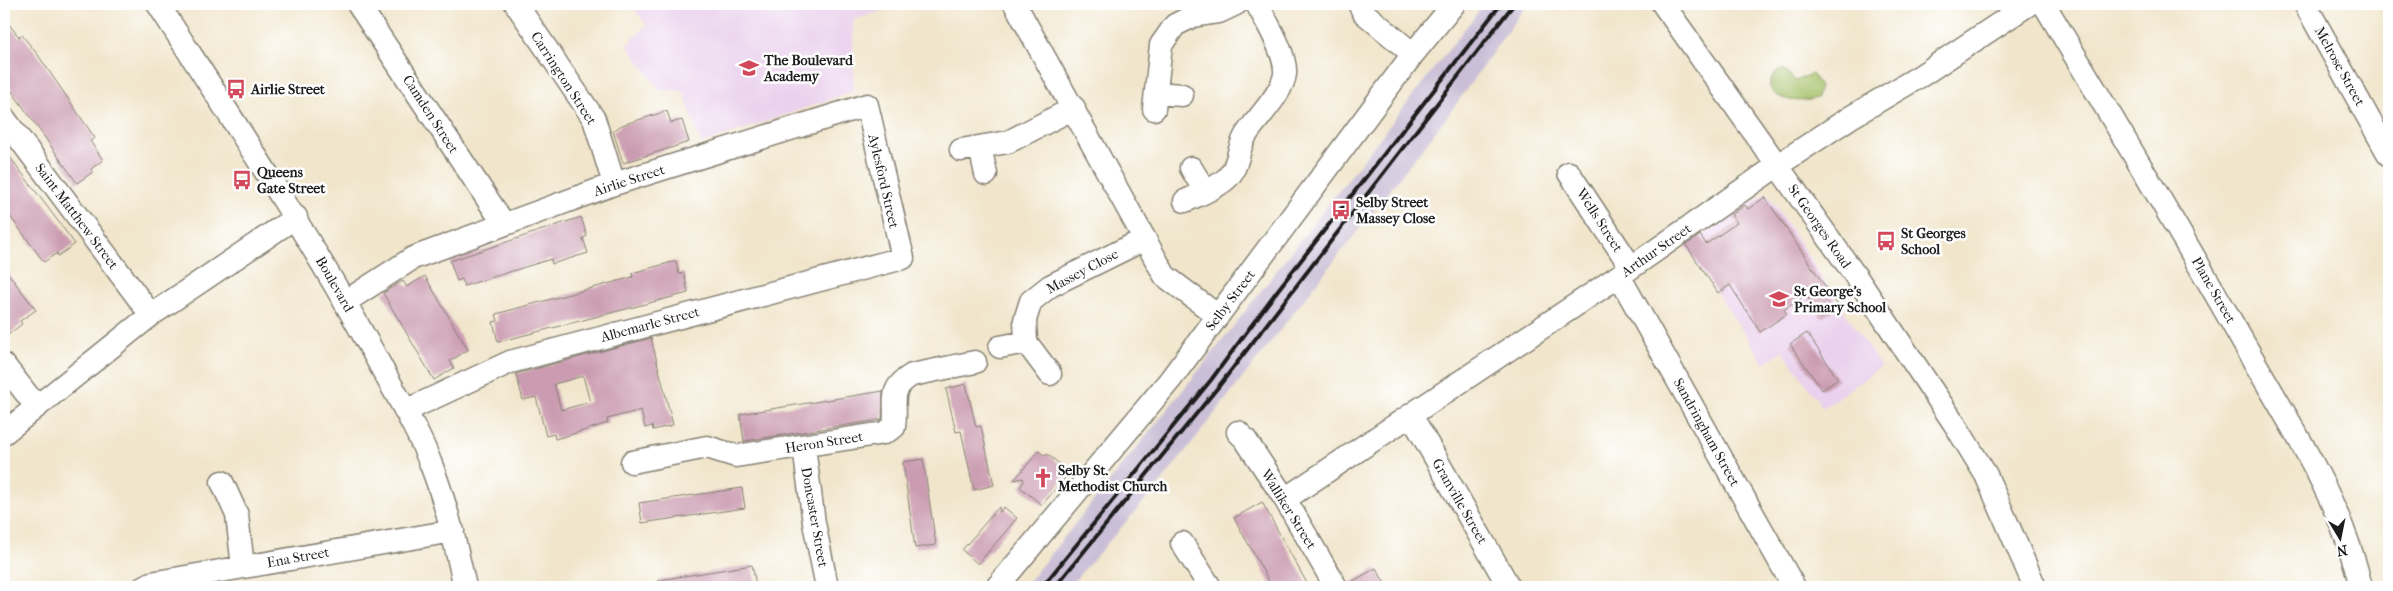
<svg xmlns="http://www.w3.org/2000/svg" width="2393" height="591" viewBox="0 0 2393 591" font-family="'IM FELL French Canon',serif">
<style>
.built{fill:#ead1ed}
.industrial{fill:#cabfd7}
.green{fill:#a4c066;stroke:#606e41}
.building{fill:#cb9cb1;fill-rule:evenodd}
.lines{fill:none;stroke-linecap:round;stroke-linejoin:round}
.minor-casing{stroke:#868174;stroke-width:25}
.minor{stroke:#fff;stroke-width:22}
.rail{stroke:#1c1c1c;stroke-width:4}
.labels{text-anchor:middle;stroke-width:5;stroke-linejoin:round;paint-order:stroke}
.poi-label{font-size:14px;font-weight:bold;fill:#1c1c1c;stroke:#fff;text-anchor:start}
.street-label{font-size:14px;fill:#1c1c1c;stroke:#fff}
</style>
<rect width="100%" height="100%" fill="#fff"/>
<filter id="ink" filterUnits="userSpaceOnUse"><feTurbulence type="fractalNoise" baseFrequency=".02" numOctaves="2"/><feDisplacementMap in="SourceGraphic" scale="10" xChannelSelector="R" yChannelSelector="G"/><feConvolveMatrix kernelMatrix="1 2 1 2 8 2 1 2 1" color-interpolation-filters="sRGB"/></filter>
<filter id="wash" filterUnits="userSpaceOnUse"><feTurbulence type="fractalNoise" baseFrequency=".0096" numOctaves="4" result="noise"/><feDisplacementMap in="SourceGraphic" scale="20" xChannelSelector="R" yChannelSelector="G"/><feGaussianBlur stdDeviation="1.12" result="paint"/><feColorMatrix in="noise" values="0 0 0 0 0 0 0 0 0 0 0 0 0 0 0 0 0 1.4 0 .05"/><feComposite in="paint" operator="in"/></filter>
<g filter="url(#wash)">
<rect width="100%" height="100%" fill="#f1e6cc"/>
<!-- built -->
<path class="built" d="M631,4H903L853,20L854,91L701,144L683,91L660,90L627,45L647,25Z
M1767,193L1881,367L1823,408L1783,351L1764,363L1686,247Z"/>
<!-- industrial -->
<path class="industrial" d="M1484,4H1527L1446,118L1162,481L1069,587H1024L1208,359Z"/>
<!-- green -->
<path class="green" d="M1784,69L1796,81L1812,73L1820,87L1817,98C1798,106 1751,97 1778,70Z"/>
<g id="blocks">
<!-- building -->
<path class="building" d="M4,18L19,37L22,35L38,55L95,138L90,141L103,160L91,169L93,172L77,183L4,80Z
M667,111L671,123L682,120L689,142L623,163L613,131L622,125Z
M4,149L75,244L58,256L57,253L44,262L4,208Z
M1765,197L1839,307L1822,318L1806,295L1784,310L1787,314L1760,332L1730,285L1718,293L1686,245L1700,235L1706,244L1737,223L1731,215L1745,205L1748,209Z
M581,217L587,236L583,238L588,253L552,264L551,259L464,286L462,279L457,281L450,261Z
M676,261L679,274L684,273L688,293L498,342L493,322L498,321L496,314L633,277L632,273Z
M4,268L36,310L20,321L22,324L4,338Z
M425,276L468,350L450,361L454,368L434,380L383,293L403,281L407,287Z
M1807,333L1838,379L1822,390L1790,344Z
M651,338L673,425L653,430L652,426L645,428L641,410L607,419L608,423L573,434L555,439L554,434L546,436L536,397L523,400L516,374ZM583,376L590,402L561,410L554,384Z
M966,384L976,427L981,426L994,485L974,490L961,431L956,432L946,389Z
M883,391L882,419L879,420L744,441L740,414Z
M1039,451L1045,456L1047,454L1070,472L1042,505L1020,487L1024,481L1023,478L1014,480Z
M923,459L936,545L915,548L903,462Z
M742,488L745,508L642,523L639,503Z
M1262,502L1309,587H1272L1234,518Z
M999,507L1000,512L1004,507L1017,518L978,564L962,550Z
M752,565L756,585L660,587L659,580Z
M1376,568L1387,587H1349L1348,584Z"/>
</g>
</g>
<g filter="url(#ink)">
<use href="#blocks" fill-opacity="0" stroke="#868174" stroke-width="1"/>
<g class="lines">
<defs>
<path id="minor" d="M158,4C232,119 307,232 373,352C393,390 417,427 432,467C447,506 456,547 465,587
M358,4L504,224
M516,4L594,119L614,184
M1015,4L1165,276L1218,316
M1359,4L1364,13L1413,54
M1663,4L1857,278L1954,423L1986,475L2035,587
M2044,4C2113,119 2181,233 2247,349C2291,426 2341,500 2361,587
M2305,4L2389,155
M1156,93L1182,95
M1154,109L1161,45L1175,25L1193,16L1219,12L1236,4
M4,118L151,315
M980,147L986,174
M961,150L1008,142L1074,108
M1191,168L1205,191
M1569,173L1631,267
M1185,201C1198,195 1215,189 1226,179C1239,168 1237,149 1246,135C1256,119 1283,93 1285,74C1287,55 1266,21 1257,4
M1619,276L1794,587
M345,302L413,258L614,184L867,105L903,258L510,362L405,411
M1000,347L1026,342
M4,365L36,406
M1050,374L1026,342L1025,320L1031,301L1050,286L1145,239
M1411,415L1509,587
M1238,432L1245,439L1285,499L1336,587
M4,433L151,315L296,217
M804,447L814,523L827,587
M632,462L707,447L736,456L884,433L894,427C898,403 886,390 912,375L975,362
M222,482L237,515L243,567
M1285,499L1619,276L1778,165L1851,117L1922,75L2029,4
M1182,543L1210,587
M144,587L151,583L453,531
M997,587L1170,380L1413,54L1454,4"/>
</defs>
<!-- minor casing -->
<use href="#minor" class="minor-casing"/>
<!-- minor -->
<use href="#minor" class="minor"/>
<!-- rail -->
<path class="rail" d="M1042,587L1211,380L1277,291L1501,4
M1055,587L1219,386L1514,4"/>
</g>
</g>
<!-- icons -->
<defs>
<symbol id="school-bare" viewBox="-9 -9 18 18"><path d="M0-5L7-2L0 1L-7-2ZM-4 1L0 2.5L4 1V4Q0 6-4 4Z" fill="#d1495b" stroke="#fff" stroke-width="2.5" paint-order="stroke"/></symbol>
<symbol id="bus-bare" viewBox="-9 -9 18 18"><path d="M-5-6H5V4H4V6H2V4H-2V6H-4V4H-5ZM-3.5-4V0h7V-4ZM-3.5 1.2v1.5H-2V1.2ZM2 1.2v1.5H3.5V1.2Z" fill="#d1495b" stroke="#fff" stroke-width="2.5" paint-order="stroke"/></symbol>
<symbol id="church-bare" viewBox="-9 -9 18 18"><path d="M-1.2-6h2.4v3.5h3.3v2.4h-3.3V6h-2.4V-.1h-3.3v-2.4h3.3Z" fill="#d1495b" stroke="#fff" stroke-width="2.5" paint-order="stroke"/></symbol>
</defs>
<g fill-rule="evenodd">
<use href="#school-bare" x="735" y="54" width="28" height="28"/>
<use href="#bus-bare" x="222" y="75" width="28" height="28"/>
<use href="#bus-bare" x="228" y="166" width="28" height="28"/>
<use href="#bus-bare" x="1327" y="196" width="28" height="28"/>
<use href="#bus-bare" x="1872" y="227" width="28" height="28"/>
<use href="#school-bare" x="1765" y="285" width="28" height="28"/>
<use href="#church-bare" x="1029" y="464" width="28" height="28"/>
</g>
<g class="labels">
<!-- poi labels -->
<g class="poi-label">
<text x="764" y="65">The Boulevard<tspan x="764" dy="16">Academy</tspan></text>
<text x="251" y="94">Airlie Street</text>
<text x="257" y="177">Queens<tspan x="257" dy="16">Gate Street</tspan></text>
<text x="1356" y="207">Selby Street<tspan x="1356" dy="16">Massey Close</tspan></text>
<text x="1901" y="238">St Georges<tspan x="1901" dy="16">School</tspan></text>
<text x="1794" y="296">St George's<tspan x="1794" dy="16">Primary School</tspan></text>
<text x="1058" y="475">Selby St.<tspan x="1058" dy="16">Methodist Church</tspan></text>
</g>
<!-- street labels -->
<g class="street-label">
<text transform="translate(2340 66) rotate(61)" y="5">Melrose Street</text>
<text transform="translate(564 78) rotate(57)" y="5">Carrington Street</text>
<text transform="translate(431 114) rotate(57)" y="5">Camden Street</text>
<text transform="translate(629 180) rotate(-18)" y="5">Airlie Street</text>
<text transform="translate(884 181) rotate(77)" y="5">Aylesford Street</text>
<text transform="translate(77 216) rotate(53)" y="5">Saint Matthew Street</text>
<text transform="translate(1600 220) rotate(57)" y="5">Wells Street</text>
<text transform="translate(1820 226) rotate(55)" y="5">St Georges Road</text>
<text transform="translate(1656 250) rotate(-35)" y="5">Arthur Street</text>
<text transform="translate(1082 271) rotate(-28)" y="5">Massey Close</text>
<text transform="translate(335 284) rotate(60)" y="5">Boulevard</text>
<text transform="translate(2214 290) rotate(60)" y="5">Plane Street</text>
<text transform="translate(1230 300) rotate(-53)" y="5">Selby Street</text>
<text transform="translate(650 324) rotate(-15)" y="5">Albemarle Street</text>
<text transform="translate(1707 432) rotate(61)" y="5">Sandringham Street</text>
<text transform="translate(824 442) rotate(-9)" y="5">Heron Street</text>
<text transform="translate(1460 501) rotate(60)" y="5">Granville Street</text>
<text transform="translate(1289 509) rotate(58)" y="5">Walliker Street</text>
<text transform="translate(815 517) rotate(80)" y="5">Doncaster Street</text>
<text transform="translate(298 557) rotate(-10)" y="5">Ena Street</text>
</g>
</g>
<!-- margin -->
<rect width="2393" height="591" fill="none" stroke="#fff" stroke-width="20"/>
<!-- north arrow -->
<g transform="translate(2340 538) rotate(170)" stroke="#ffffff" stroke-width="4" paint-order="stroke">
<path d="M0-4L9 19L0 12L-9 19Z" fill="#1c1c1c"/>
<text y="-8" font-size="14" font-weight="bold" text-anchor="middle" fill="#1c1c1c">N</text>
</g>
</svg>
